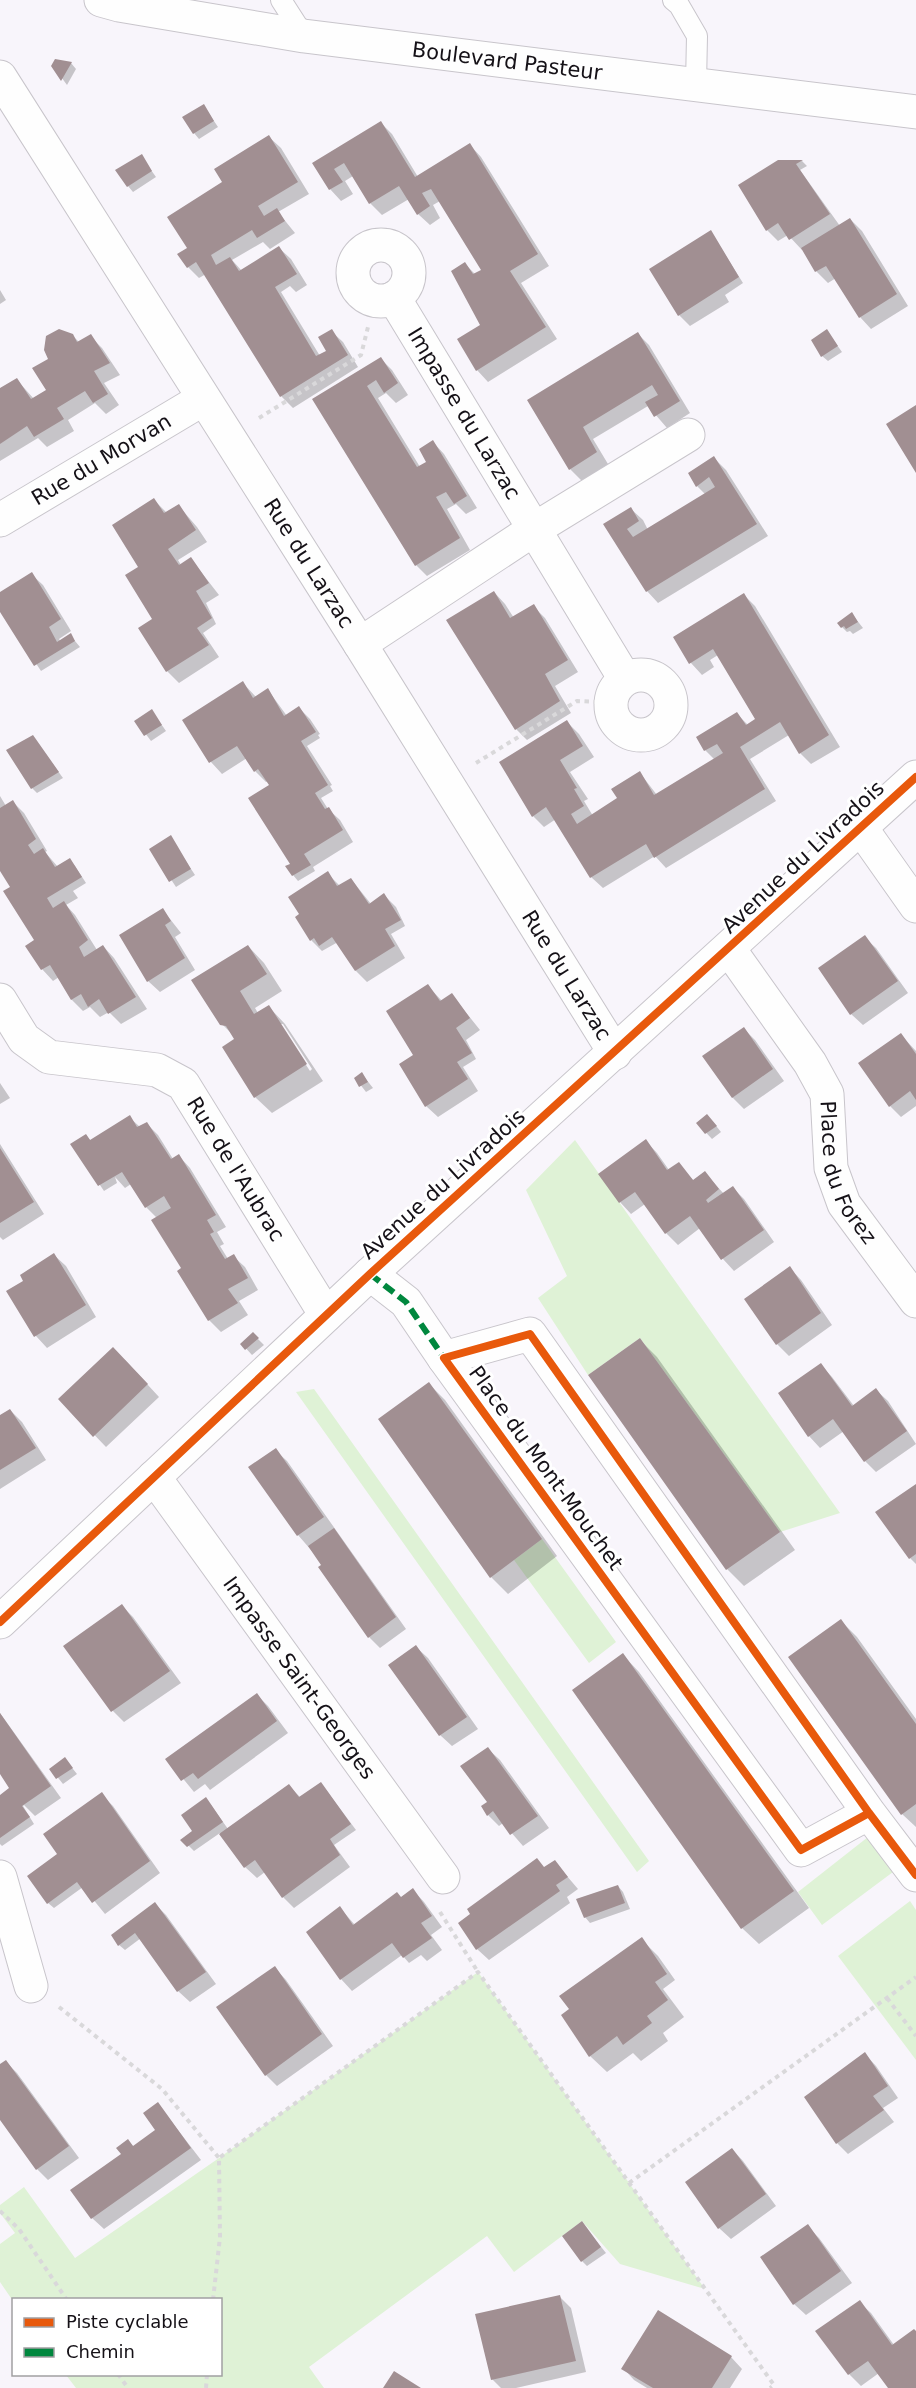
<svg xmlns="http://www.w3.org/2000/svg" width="916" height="2388" viewBox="0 0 916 2388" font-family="'DejaVu Sans',sans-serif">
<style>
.green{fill:#dff2d6}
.shadow{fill:#0003;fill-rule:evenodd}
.building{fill:#a18f92}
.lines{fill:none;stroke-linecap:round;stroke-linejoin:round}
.lane-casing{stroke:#c8c5cb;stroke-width:22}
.street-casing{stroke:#c8c5cb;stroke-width:35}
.secondary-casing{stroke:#c8c5cb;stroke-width:35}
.path{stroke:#d9d8da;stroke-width:4;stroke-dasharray:4.5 4.5;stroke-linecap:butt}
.lane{stroke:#fefefe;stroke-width:20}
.street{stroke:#fefefe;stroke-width:33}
.secondary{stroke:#fefefe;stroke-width:33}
.quiet{stroke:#00873e;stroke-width:6;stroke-dasharray:12 6;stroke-linecap:butt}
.cycleway-casing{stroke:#fff;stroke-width:11}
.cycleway{stroke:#e8590c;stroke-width:8}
.labels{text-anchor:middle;stroke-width:6;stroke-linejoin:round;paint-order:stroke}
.street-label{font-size:21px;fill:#151117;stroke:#fff}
</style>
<rect width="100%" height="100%" fill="#f8f5fb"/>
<!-- green -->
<path class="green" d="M575,1140L840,1513L780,1532L640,1338L588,1375L538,1298L567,1276L526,1190Z
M314,1389L649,1861L637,1872L296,1392Z
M542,1539L616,1642L589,1663L514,1560Z
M868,1837L893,1872L822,1925L798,1892Z
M910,1901L916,1910V2060L838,1956Z
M478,1972L705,2289L620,2264L582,2221L514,2272L487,2236L309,2367L324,2388H76L66,2375L220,2374V2300L13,2301L0,2282V2244L15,2233L0,2213V2205L24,2187L75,2258L219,2158Z"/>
<!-- shadow -->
<path class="shadow" d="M71,63L76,69L67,85L53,66Z
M204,106L218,127L199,139L194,133Z
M381,123L392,134L418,177L470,145L481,157L549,266L521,283L557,339L488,382L477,370L482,326L465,264L475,274L483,270L440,201L433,205L440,218L430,225L418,214L409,199L382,215L370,203L353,176L345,181L353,194L341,201L330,189L314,164Z
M269,137L281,148L309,194L278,212L295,233L270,249L263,242L232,260L242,271L279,248L291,259L307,285L296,292L290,286L281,292L320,356L328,351L331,331L343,342L358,367L293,408L281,396L206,274L199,278L188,267L189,248L224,182Z
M141,156L156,177L133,192L128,186Z
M802,161L807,166L800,170L840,226L850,219L862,231L908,306L871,329L860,317L836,278L828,283L816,271L804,249L802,250L788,235L778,241L767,230L781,162Z
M711,232L743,283L725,295L729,302L690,326L679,315Z
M0,290L6,300L0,304Z
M827,331L842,352L828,361L822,356Z
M638,334L649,345L690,413L667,428L648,406L593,439L608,464L582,481L570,469L529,400Z
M72,335L79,342L90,336L102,348L120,375L104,383L119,405L106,414L95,403L68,420L74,431L47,447L38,438L0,461V390L17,380L34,399L48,390L50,359Z
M381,359L392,370L408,395L396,403L386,393L378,398L420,467L429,463L433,442L444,454L477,508L466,514L456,504L447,509L470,550L427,576L416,565L314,399Z
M714,458L726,470L768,536L658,603L647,591L605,525L631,509L643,520L648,530L706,495L697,486Z
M154,500L167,513L178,505L197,527L207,542L178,560L181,565L191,559L219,595L206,603L216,624L203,633L219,657L179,683L167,671L141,567Z
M31,574L43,585L71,631L59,639L61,642L70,635L80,647L41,671L0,609V594Z
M494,592L505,604L514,618L533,606L545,618L578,672L555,686L571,713L527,740L516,729Z
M744,595L755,606L840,747L811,764L800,753L789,735L750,759L776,801L666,868L655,856L603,888L591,877L556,819L544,827L533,816L567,722L579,734L594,757L570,772L588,799L584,801L593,816L619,799L640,773L657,795L715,760L705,750L737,714L748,725L757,720L718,655L710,660L714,667L702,675L691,663L675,637Z
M852,614L863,628L853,634L850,631L847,632L842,627Z
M243,683L256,697L268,690L287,716L299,708L310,719L320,734L318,735L320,738L307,746L332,785L330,786L333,791L321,798L328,809L340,820L353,842L313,867L315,871L298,881L293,875L292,864L268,781L266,782L255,771L247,758L222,774L211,762L184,721Z
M152,711L166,731L151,741L136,721Z
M33,737L63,778L37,793L32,788Z
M0,796L6,806L13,802L24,813L47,851L45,852L58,867L69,860L75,866L86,883L73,891L78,898L66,905L75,915L97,950L103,946L114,958L147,1009L121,1024L109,1012L100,1017L90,1007L83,1011L72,1000L59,977L53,981L42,969L36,941L12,887L0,868Z
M170,837L195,875L176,887L151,849Z
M327,873L340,886L351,879L371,904L384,895L396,907L405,926L391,934L405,958L367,982L356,971L338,942L322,951L311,940L301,914Z
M163,910L181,933L175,937L195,970L160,992L148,981Z
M864,937L876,948L908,993L863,1025L851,1014Z
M248,946L264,963L282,991L255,1008L258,1013L269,1007L285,1024L323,1081L272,1113L255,1097L234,1041L235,1037L222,1024ZM279,1024H283L312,1069L310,1071Z
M428,986L442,1001L452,995L480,1030L466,1040L476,1059L463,1067L478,1091L438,1117L426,1106L415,1055Z
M744,1029L755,1040L784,1081L744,1109L733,1098L704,1056Z
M901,1035L916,1051V1106L901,1117L890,1106Z
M362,1074L373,1088L366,1092L356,1079Z
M0,1083L10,1098L0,1104Z
M129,1117L140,1127L147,1124L158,1135L173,1159L179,1156L190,1168L226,1227L217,1232L224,1244L220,1246L228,1259L233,1256L245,1267L258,1290L239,1301L248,1315L221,1332L209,1320L179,1271L183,1269L157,1218L146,1207L131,1184L125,1188L115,1177L117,1183L104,1191L72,1144L86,1135L91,1141Z
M713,1122L721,1132L712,1139L698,1124Z
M646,1141L657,1153L669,1170L678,1164L694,1181L705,1173L724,1194L733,1188L744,1199L774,1242L734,1271L723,1259L700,1228L678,1245L666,1233L645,1204L631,1214L620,1202Z
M0,1144L44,1214L3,1240L0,1237Z
M54,1255L66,1266L96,1317L47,1348L36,1336L8,1291L25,1281Z
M790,1268L801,1280L832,1325L789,1356L777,1344Z
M253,1334L264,1345L252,1355L242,1344Z
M640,1340L657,1357L795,1550L744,1586L727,1569L590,1376Z
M125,1360L159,1397L106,1447L60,1399Z
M821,1365L832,1377L854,1406L876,1390L888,1401L916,1444L876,1472L865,1461L844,1431L820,1448L809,1436L780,1394Z
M429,1384L445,1400L557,1556L508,1594L491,1577L380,1420Z
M10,1410L22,1422L46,1460L0,1489V1416Z
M275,1450L287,1461L406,1629L380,1648L369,1637L324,1565L298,1535Z
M916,1485V1564L910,1558Z
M122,1606L133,1617L181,1683L124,1722L113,1711Z
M841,1621L857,1637L916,1719V1827L902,1814Z
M416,1647L428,1658L478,1729L452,1746L440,1735Z
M623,1655L639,1672L809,1908L759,1944L742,1928Z
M257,1695L268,1706L288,1733L210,1790L205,1784L194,1792L167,1759Z
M0,1713L61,1798L35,1816L24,1805L23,1806L34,1824L2,1846L0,1844V1796L14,1795L0,1772Z
M488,1749L500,1760L549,1828L523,1846L503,1823L499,1826L488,1815Z
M65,1759L77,1774L63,1784L51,1769Z
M289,1786L301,1798L326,1790L356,1830L334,1845L350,1867L294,1908L283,1897L265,1872L257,1878L245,1867L220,1833L194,1851L183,1840L195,1831L211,1805L228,1829Z
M101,1794L113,1806L160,1873L105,1914L83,1887L54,1908L48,1903L57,1856Z
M555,1862L578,1889L567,1897L570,1903L489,1960L477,1949L545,1868Z
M618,1886L623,1892L630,1909L590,1923L585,1917Z
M413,1890L424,1902L442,1927L431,1935L442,1950L427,1961L421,1955L409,1963L402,1955L352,1991L341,1979L308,1932L340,1908L355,1925Z
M155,1904L166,1915L216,1984L190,2002L178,1991L141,1938L125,1950L119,1945Z
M641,1939L658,1956L675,1980L663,1989L684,2017L663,2033L668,2041L641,2061L633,2053L607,2072L590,2056Z
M275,1968L286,1980L333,2046L277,2086L266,2075Z
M865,2054L876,2066L898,2098L883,2108L894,2122L848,2154L837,2143Z
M6,2062L17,2073L79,2158L48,2180L37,2169L0,2118V2066Z
M158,2104L201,2160L104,2229L92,2218L128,2141L134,2147L157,2131Z
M732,2149L743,2161L776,2206L731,2239L719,2228Z
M582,2223L606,2253L587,2266L582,2261Z
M807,2226L819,2238L852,2283L806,2315L794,2304Z
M559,2296L571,2308L586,2372L516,2388H501L492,2379Z
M859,2302L871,2313L894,2345L916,2332V2388H890L879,2373L861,2386L849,2374L817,2331Z
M731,2357L742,2369L730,2388H647L634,2380L623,2368Z"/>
<!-- building -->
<path class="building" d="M55,59L72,62L61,81L51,66Z
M204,104L214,121L193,134L182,117Z
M381,121L415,177L470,143L538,254L510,271L546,327L476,371L457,339L480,325L451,271L465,262L473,274L481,270L431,189L422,193L430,206L417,215L399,186L369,204L344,163L334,169L343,182L329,190L312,163Z
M269,135L298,182L258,206L264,216L277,208L285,221L257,238L252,230L211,255L216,265L230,257L239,271L279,246L297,274L275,287L316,356L326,351L318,337L332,329L348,355L280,397L196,262L187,268L177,254L187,248L167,217L222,182L214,169Z
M142,154L152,171L127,187L115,170Z
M778,160H803L796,164L830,214L789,240L778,223L766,231L738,185Z
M850,218L897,294L859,318L826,266L815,272L801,248Z
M711,230L739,277L678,316L649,269Z
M59,329L73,334L77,342L91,334L110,363L94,371L108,394L93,403L85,391L57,408L64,419L34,437L27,426L0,444V388L17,378L31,399L46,390L32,368L48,359L44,350L46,336Z
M827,329L838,346L821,357L811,340Z
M638,332L680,401L654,417L645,402L658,395L652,385L583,427L597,452L569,470L527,400Z
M381,357L398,383L384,393L376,380L367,386L417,467L426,462L419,449L433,440L467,496L454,504L446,492L436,497L460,538L415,566L312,399Z
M916,405V473L886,424Z
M714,456L757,524L646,592L603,524L631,507L639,521L627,529L633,537L715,487L709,477L696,487L688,473Z
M154,498L164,513L179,504L196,530L168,549L179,565L191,557L209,583L196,591L212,618L197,628L209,645L166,672L138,628L152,619L125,575L138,567L112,525Z
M32,572L61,619L49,627L57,642L71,633L75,641L34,666L0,612V592Z
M494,591L510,618L534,604L568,660L545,674L560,701L515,730L446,620Z
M744,593L829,735L799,754L780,722L740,747L765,789L654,858L646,844L590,878L546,807L532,817L499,762L567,720L583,746L560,760L577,788L574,789L584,806L571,814L577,824L617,798L611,789L640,771L654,795L723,753L717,744L704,751L696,737L737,712L746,725L755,719L713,649L689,664L673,637Z
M852,612L858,622L846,629L844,626L841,628L837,623Z
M243,681L253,698L268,688L284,716L299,706L316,732L301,741L328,785L315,793L325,809L329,807L343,830L304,854L311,865L292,876L285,866L290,864L248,798L269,785L258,769L254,772L237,746L209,763L182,720Z
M152,709L162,725L144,736L134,721Z
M33,735L59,772L31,789L6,750Z
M13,800L36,839L28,845L34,854L43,848L55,867L70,858L82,877L47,898L53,908L64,901L88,940L79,947L84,957L103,945L136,997L108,1014L99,999L88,1007L81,994L71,1000L50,965L41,970L25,946L34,940L3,891L10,887L0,871V808Z
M171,835L191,869L169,882L149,849Z
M328,871L337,886L351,878L369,904L384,893L401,920L385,929L395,946L355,971L332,937L319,946L314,938L310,941L295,917L299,914L288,897Z
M163,908L171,921L165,925L185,958L147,982L119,935Z
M865,935L898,981L850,1015L818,968Z
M248,945L267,974L240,991L254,1014L269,1005L307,1064L254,1098L222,1047L234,1039L226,1026L220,1025L191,980Z
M428,984L440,1001L452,993L470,1018L456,1028L472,1053L457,1062L468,1079L425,1107L399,1064L413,1055L386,1011Z
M744,1027L773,1069L732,1098L702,1056Z
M901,1033L916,1054V1100L910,1091L889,1107L858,1063Z
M362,1072L368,1082L359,1087L354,1078Z
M707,1114L717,1126L705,1134L696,1123Z
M130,1115L137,1127L147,1122L171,1159L179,1154L216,1215L207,1220L214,1232L210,1234L217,1246L225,1259L234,1254L248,1278L228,1289L238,1303L208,1321L177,1271L181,1268L151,1220L171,1208L164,1196L145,1208L122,1172L98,1186L70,1144L86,1134L90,1140Z
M646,1139L667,1170L679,1162L693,1180L705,1171L719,1189L706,1200L708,1203L733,1186L764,1230L721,1260L690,1216L665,1234L635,1192L619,1203L598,1174Z
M0,1148L34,1202L0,1223Z
M54,1253L86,1305L34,1337L6,1291L23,1281L20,1275Z
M790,1266L821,1313L776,1345L744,1299Z
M253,1332L259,1338L245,1350L240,1344Z
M640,1338L780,1532L726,1570L588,1375Z
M113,1347L148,1384L93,1437L58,1399Z
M821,1363L852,1406L876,1388L907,1431L864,1462L833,1419L808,1437L778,1393Z
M429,1382L542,1539L490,1578L378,1419Z
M10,1409L36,1448L0,1470V1415Z
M276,1448L324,1517L297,1536L248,1467Z
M916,1484V1554L909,1559L875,1512Z
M334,1528L396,1617L368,1638L318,1567L321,1565L308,1546Z
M122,1604L170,1671L111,1712L63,1646Z
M841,1619L916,1724V1804L901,1815L788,1657Z
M416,1645L467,1717L439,1736L388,1665Z
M623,1653L794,1891L741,1929L572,1690Z
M257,1693L277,1721L198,1779L193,1773L181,1781L165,1759Z
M0,1713L51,1786L22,1806L30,1817L0,1838V1795L9,1788L0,1774Z
M488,1747L538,1816L510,1835L493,1811L487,1816L481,1806L487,1802L460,1766Z
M65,1757L73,1768L56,1779L49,1769Z
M321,1782L351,1824L330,1839L340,1855L282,1898L255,1860L244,1868L219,1834L289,1784L299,1797Z
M102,1792L150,1861L92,1903L77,1882L47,1904L27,1876L57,1854L43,1834Z
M206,1797L223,1822L187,1847L180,1840L192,1831L181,1815Z
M537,1858L544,1867L555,1860L568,1877L556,1885L560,1891L476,1950L458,1923L470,1914L467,1909Z
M618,1885L625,1903L584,1918L576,1899Z
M413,1888L432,1916L421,1923L432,1938L403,1958L392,1943L340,1980L306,1932L340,1906L353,1925L397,1892L401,1897Z
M155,1902L206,1972L177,1992L135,1933L118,1946L111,1935Z
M642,1937L667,1974L655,1982L668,2000L647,2016L652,2023L623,2045L617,2036L589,2057L561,2015L569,2009L559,1996Z
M275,1966L322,2034L265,2076L216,2007Z
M865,2052L888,2086L873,2096L884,2110L836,2144L804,2097Z
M6,2060L69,2146L36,2170L0,2120V2064Z
M158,2102L191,2148L91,2219L70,2190L121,2154L116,2148L128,2139L133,2146L155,2130L143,2113Z
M732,2148L766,2194L718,2229L685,2182Z
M582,2221L601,2247L581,2262L562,2236Z
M808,2224L841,2271L793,2305L760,2257Z
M560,2295L576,2361L491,2380L475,2314Z
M860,2300L892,2345L914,2329L916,2331V2388H888L868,2361L848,2375L815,2331Z
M658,2310L732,2356L712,2388H653L621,2369Z
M394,2371L421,2388H383Z"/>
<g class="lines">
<defs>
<path id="lane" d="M281,0L304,36
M673,0L679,5L697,36L696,84"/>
<g id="street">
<path id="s1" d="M0,77L360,644L615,1053"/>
<circle cx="381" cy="273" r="28"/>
<path id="s2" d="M394,298L625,679"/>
<path id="s3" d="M0,520L203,399"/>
<path d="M360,644L533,530L688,435"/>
<circle cx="641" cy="705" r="30"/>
<path d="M861,828L916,906"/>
<path id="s4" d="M729,949L810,1063L827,1094L831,1168L844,1204L916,1301"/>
<path id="s5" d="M0,1000L24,1039L49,1057L157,1070L183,1084L326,1315"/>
<path d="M370,1274L406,1302L444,1358"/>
<path id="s6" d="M154,1477L443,1877"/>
<path d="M0,1622L370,1274L916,777"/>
<path d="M869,1813L801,1850L444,1358L530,1334L869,1813L916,1875"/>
<path d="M0,1877L31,1986"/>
</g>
<g id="secondary">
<path id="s7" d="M101,0L119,5L304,36L916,112"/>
</g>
</defs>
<!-- lane casing -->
<use href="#lane" class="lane-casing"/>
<!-- street casing -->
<use href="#street" class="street-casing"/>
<!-- secondary casing -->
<use href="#secondary" class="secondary-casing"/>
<!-- path -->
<path class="path" d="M259,418L361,355L368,327
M476,763L577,701L598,702
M440,1912L478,1972
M887,1998L916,2036
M59,2007L162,2089L219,2158
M629,2183L916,1977
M0,2211L19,2229L67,2300
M213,2300L220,2237L219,2158L478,1972L774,2385L770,2388
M118,2374L128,2388
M206,2388L207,2374"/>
<!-- lane -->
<use href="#lane" class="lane"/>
<!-- street -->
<use href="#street" class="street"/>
<!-- secondary -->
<use href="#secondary" class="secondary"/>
<!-- quiet -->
<path class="quiet" d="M370,1274L406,1302L444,1358"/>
<defs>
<path id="cycleway" d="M0,1622L370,1274L916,777
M869,1813L801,1850L444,1358L530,1334L869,1813L916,1875"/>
</defs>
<!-- cycleway casing -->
<use href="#cycleway" class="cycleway-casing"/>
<!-- cycleway -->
<use href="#cycleway" class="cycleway"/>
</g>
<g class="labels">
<!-- street labels -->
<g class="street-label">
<text dy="7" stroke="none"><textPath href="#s7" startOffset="411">Boulevard Pasteur</textPath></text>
<text dy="7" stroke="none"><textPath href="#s2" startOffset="135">Impasse du Larzac</textPath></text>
<text dy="7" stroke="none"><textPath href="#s3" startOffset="118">Rue du Morvan</textPath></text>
<text dy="7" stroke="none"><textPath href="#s1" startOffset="576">Rue du Larzac</textPath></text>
<text transform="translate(803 857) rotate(-43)" y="7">Avenue du Livradois</text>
<text dy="7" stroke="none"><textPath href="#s1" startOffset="1062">Rue du Larzac</textPath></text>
<text dy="7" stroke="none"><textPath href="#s5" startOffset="315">Rue de l'Aubrac</textPath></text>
<text dy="7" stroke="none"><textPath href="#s4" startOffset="258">Place du Forez</textPath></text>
<text transform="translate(443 1184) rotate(-42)" y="7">Avenue du Livradois</text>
<text transform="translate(546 1468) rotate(54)" y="7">Place du Mont-Mouchet</text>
<text dy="7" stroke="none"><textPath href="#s6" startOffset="248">Impasse Saint-Georges</textPath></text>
</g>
</g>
<!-- legend -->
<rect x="12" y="2298" width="210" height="78" fill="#ffffff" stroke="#a1a0a2" stroke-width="1.5"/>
<rect x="24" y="2318" width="30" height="9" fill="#e8590c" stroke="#a1a0a2" stroke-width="1.5"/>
<text x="66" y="2328" font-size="18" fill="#151117">Piste cyclable</text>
<rect x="24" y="2348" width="30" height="9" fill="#00873e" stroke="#a1a0a2" stroke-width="1.5"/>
<text x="66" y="2358" font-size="18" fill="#151117">Chemin</text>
</svg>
